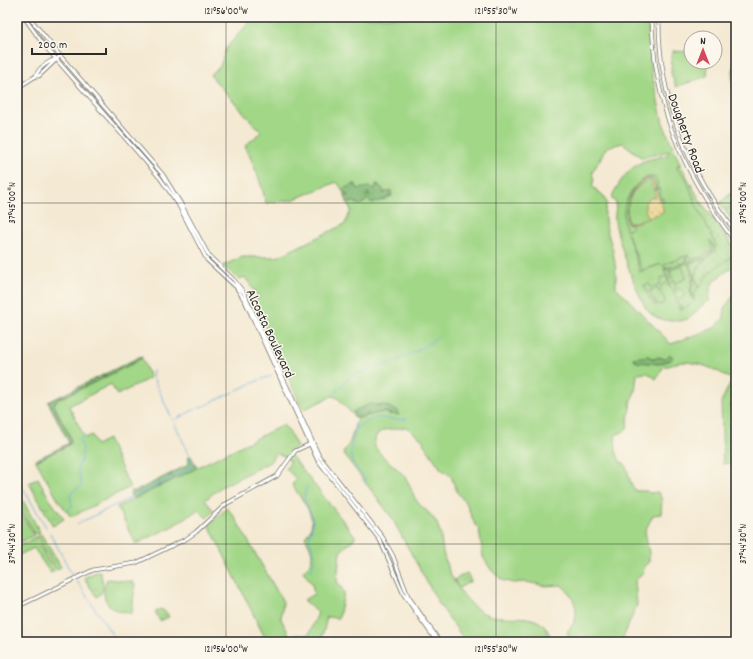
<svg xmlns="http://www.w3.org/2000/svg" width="753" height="659" viewBox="0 0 753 659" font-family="Dekko,sans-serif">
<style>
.grass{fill:#a2d787;stroke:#668159;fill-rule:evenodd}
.forest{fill:url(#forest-firs);stroke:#567250}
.sand{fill:url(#sand-dots);stroke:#8c8264;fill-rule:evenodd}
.park{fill:url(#park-crowns);stroke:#668159}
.garden{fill:url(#garden-dots);stroke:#668159}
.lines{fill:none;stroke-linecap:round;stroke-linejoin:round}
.stream{stroke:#6aaadd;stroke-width:1}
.tertiary-casing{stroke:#716e65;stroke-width:4.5}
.secondary-casing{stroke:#716e65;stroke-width:4.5}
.tertiary{stroke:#fff;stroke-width:3}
.secondary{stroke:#fff;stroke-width:3}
.ticks{fill:none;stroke:#2b2b2b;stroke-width:1;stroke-opacity:0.45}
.labels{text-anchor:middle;stroke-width:3;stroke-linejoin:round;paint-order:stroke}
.street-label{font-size:14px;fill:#2b2b2b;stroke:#fbf7ec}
.neatline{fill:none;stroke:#2b2b2b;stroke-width:1.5}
.ticks-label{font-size:10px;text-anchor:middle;fill:#2b2b2b}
</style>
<defs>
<pattern id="forest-firs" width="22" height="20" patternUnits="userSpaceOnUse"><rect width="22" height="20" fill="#81b874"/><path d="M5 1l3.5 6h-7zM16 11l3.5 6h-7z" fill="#6a965f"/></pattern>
<pattern id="sand-dots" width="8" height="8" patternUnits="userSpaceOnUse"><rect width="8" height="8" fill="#eeda9e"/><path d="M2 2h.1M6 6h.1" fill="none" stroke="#cb8" stroke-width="1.8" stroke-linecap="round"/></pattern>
<pattern id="park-crowns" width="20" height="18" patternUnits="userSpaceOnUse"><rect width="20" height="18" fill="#a2d787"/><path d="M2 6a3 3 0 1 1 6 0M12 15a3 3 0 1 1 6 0" fill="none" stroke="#8cb975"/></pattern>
<pattern id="garden-dots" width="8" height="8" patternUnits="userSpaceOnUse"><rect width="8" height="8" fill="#a2d787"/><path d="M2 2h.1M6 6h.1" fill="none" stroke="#8cb975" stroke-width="1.8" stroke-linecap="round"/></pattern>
</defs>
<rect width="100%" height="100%" fill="#fbf7ec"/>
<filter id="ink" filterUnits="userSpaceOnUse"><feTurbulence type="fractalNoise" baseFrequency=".025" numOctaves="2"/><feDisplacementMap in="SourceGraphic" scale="8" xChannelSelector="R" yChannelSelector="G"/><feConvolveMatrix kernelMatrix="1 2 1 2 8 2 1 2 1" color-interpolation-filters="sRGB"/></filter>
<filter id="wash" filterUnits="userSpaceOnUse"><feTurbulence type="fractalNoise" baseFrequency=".012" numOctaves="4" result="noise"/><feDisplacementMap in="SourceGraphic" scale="16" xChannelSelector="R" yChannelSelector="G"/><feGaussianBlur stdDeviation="0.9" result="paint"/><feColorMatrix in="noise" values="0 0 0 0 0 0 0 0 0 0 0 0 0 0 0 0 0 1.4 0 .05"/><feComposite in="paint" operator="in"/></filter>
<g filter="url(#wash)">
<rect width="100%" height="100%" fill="#f4e9d2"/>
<!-- grass -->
<path class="grass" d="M254,17H647L652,75L663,123L685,175L697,196L736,250V264L713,282L710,290L709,301C697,305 694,322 677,321C668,321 657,320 649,312C639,302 617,238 615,221C614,215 616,209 616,203L612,198C617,183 632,164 647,160C655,158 661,157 668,154L669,151L642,158L623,143L607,147L592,173L594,180L592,186L603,196L607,203C600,223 612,238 614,258C616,267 616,277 616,287L671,344L714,328L724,318L725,307L734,295L736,282V396L731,408L735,426L732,432L736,450V462L723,464L721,402L732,380C718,370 700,362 682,362C675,362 671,367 664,366L656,379L648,373L637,374L635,392L631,400L627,428L623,432L615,435L616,451L620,462L624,463C630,473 628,482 636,491H647L649,493L658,492L662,500L661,514L653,515L645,531L649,553V562L645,565L643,573L635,581L637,605L623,638L625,642H570L567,631C570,628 574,624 575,620C579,607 571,592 561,585L546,586L526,582L513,583L502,580L492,571L483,557L479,529L475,525L467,505L457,492L451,476L441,469L423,443L424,441L406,427C393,431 372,425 375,447C383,459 396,466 405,477C411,485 412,496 419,504C425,510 433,515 437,524C442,534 441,545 444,556C449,577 463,599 480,611C504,627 542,602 552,642H466L439,604L390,515L343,453L350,442L357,418L383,412L391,415L398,411C380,406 382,402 362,407C358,409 355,410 352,414L338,398L332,396L303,410L253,300L259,298L245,277L239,279L222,266L242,257H277L345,224L351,210L348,204L354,202L357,204L365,202L367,199L381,200L388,196H392L390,190L383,194L384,191L378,184L375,189C369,188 364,190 358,189C350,188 353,186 342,189L337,182L292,200L266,203C261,182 254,165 245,146L261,132L210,75L220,66L226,48ZM648,356L654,359L659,357L665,359L667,357L671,360L659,364L635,361L633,359Z
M736,48V105L732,79Z
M672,51L691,52V62H708L707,76L676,87L671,73Z
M736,184V201L724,210L720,203L732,192Z
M736,203V225L725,211Z
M142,358L150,378L117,395L111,384L69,406L85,438L92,435L96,445L108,439L130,487L71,517L58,500L36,461L69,445L71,440L54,404L57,400L100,380Z
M283,425L290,433L297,447L289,453L356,537L340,552L337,581L344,592L339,618L327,617L321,642H267L209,525L227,508L234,516L283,602L281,619L290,636L309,634L318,613L304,600L314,594L312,584L303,571C317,560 312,550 305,537C322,520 302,501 292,485L296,479L286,469L290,462L286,457L276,453L270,462L221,487L205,500L214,511L207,518L198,510L171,527L136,544L117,507Z
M17,490L40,532L35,534L17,502Z
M17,506L34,535L17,544V521L19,520L17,516Z
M41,534L61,567L56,570L37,536Z
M35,537L54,571L50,573L34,548L17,556V548Z
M107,579L133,582L135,585L132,613C110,613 98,600 107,579Z"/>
<!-- forest -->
<path class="forest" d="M355,183L358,189L368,187L375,189L376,184H378L384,191L383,194L391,190L392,196C387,198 379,202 372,203L367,199L364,203L359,205L352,201L348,204L342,189L351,186Z
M670,354L673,357L671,360L659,364L636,362L633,359V358L648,356L654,359L659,357L665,359Z
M141,356L142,358L134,363L57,400L54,404C56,418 71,429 71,443L36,461L35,460L69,443L48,402Z
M736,396V450L734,440L731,435L735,426L731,405Z
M370,404L384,405L398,411L399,415L383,412L359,418L353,416L354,411Z
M191,456L197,468L134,499L130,495L131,491H136L187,465L189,463L188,457Z"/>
<!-- sand -->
<path class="sand" d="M649,178L652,179L663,208V212L636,223L627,224C624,203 630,188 649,178ZM650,180L656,197C643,198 642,208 649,217L632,223L628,222C624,205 632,186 650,180Z"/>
<!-- park -->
<path class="park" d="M657,289L664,297L665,302L662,305L655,303L649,291Z
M38,478L50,500L64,519L53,526L29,483Z
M96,572H100C103,582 106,590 97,597L84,578Z
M467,573L471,581L459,588L454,580Z
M161,609L167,613L169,617L160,621L155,612Z"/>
<!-- garden -->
<path class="garden" d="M680,164L702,204L736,250V253L708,274L699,288L695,277L701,264L715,252L716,244L697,207L685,176L678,171L677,165Z
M648,177H655L658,185L656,186L657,189L659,188L664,202L662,203L652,179C632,176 624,208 627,223L631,225L633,228L626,230C619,209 628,187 648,177Z
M627,232L642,270L661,264L640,272Z
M710,240L714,246C714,258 698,260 689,262L686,256L688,255L691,259L701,257L712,251Z
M685,256L687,262L664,268L663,265Z
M706,259L699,266L694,276L689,263Z
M688,263L693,277L690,291L694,302L682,310V306L680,307V311L675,296L681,300L684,296V292L679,288L674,295L672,290L676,289L673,280L670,284L667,275L669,280L671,279L668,269L665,270L666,275L664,269L669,268L675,283L686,278L682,266L671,270L670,268Z
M666,276L671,288L664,283L660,288L661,291L659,288L649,291L656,304L655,306L649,298L644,285L649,284L651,288L660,285L661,278Z
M694,277L698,288L694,293V301L691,291Z"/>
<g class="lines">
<!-- stream -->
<path class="stream" d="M153,371L152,376L180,435
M262,379L272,376
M237,390L260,380
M333,395L352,375L394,362L422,348L439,336
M199,408L234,392
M186,414L196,409
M176,419L184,415
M355,429L356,422
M17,478L46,527
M365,484L366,479C346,456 349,458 355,430C382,408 380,423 407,419
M307,486C297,511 322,508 309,537L315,556L311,571
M68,511L72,505L70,494L82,485L78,471V465L81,462L83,448L79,440L85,436
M77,524L191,468L193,462L181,437
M50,533L74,578
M76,580L117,642
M290,637L303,642"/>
</g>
</g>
<g filter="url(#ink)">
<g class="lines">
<defs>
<path id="tertiary" d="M36,76C38,68 49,61 56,59
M17,88L36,76H39L60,56
M17,607L93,570L136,563L186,539L196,532L226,504L277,476L295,451L310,444"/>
<path id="secondary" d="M24,17L43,44L160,178L178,204L207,260L236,287L245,301L317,459L380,540L404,595L437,642
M29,17L57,52L163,175L181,204L209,256L234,280L244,293L319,456L383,538L393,556L408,596L440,642
M652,17C653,106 683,174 736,243
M659,17C658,97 687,171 736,232"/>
</defs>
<!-- tertiary casing -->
<use href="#tertiary" class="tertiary-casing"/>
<!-- secondary casing -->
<use href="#secondary" class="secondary-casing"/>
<!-- tertiary -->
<use href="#tertiary" class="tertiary"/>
<!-- secondary -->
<use href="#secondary" class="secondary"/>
</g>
</g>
<!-- ticks -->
<path class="ticks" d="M226,17V642M496,17V642M17,203H736M17,544H736"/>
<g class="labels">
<!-- street labels -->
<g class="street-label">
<text transform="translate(687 133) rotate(70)" y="5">Dougherty Road</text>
<text transform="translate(271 333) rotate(65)" y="5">Alcosta Boulevard</text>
</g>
</g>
<!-- margin -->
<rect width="753" height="659" fill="none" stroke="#fbf7ec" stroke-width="44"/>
<!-- north arrow -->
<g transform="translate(703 50)"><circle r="19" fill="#fbf7ec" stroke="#a8a59f"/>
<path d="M0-3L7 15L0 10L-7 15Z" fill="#d1495b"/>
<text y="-6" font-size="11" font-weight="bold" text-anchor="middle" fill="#2b2b2b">N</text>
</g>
<!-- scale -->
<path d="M32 48v6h74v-6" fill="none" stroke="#2b2b2b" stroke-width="2"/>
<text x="38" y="48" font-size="12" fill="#2b2b2b" stroke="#fbf7ec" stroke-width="3" paint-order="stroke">200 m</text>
<rect x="22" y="22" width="709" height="615" class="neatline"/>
<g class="ticks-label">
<text x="226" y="14">121°56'00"W</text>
<text x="496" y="14">121°55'30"W</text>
<text transform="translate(11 203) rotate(-90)" y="4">37°45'00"N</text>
<text transform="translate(742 203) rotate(-90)" y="4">37°45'00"N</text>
<text transform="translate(11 544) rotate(-90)" y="4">37°44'30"N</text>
<text transform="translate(742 544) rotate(-90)" y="4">37°44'30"N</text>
<text x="226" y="652">121°56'00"W</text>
<text x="496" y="652">121°55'30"W</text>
</g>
</svg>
